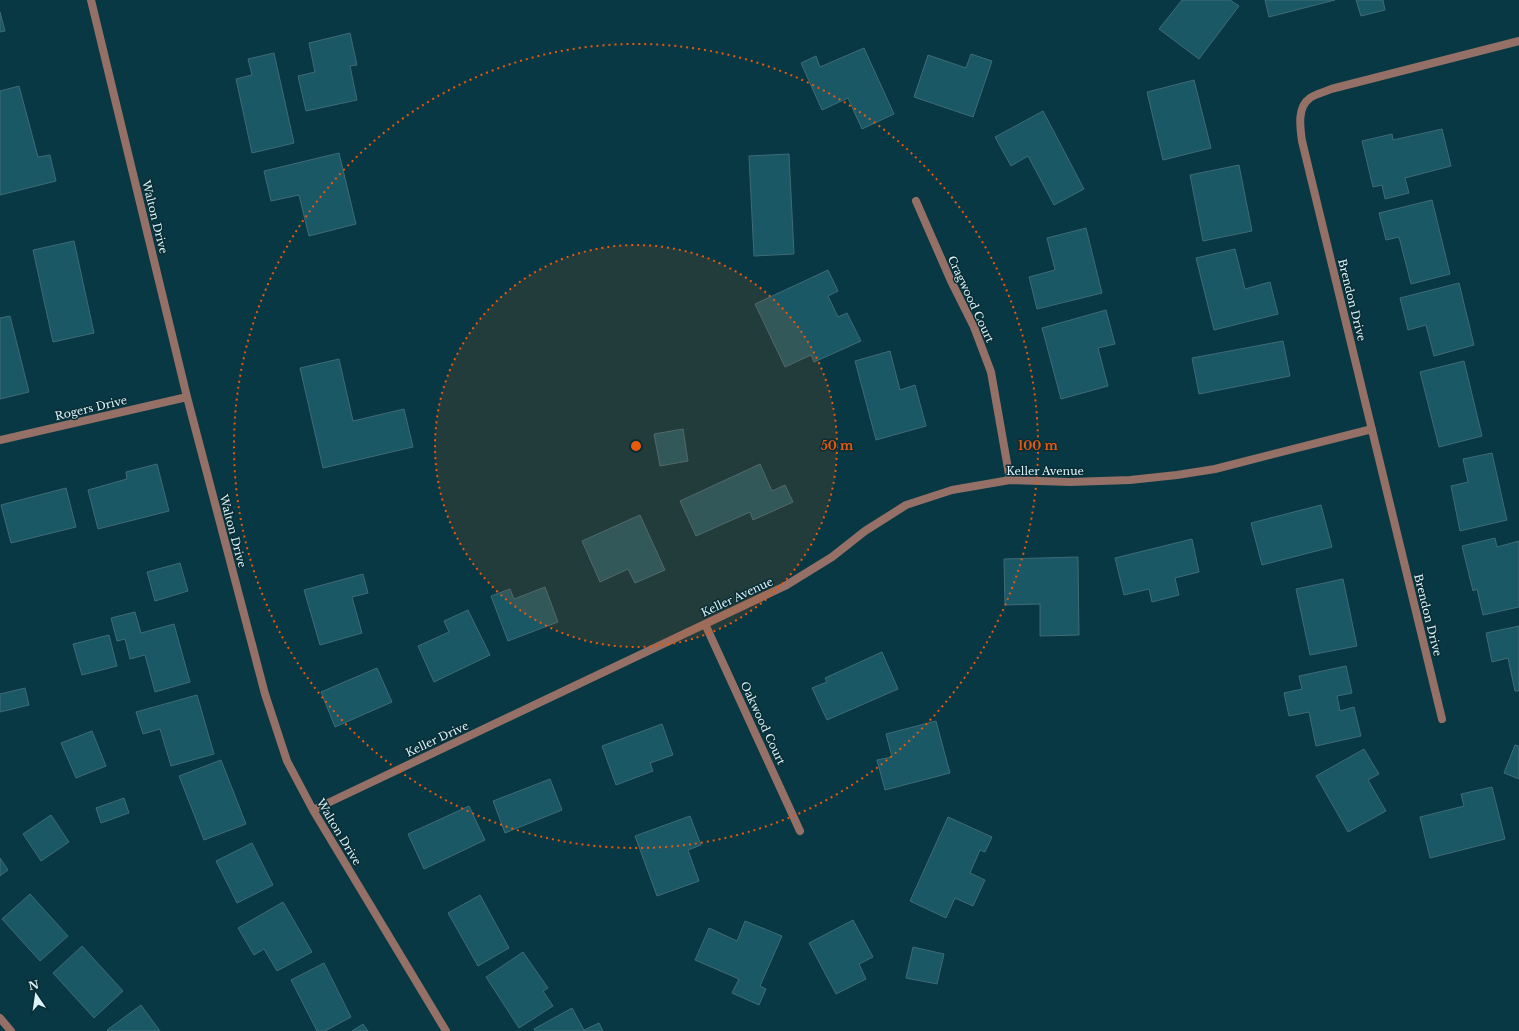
<svg xmlns="http://www.w3.org/2000/svg" width="1519" height="1031" viewBox="0 0 1519 1031" font-family="'Libre Baskerville',serif">
<style>
.building{fill:#1b5866;stroke:#3f6b76}
.lines{fill:none;stroke-linecap:round;stroke-linejoin:round}
.street{stroke:#947066;stroke-width:8}
.ring{fill:none;stroke:#e8590c;stroke-width:2;stroke-dasharray:2 4}
.labels{text-anchor:middle;stroke-width:3;stroke-linejoin:round;paint-order:stroke}
.street-label{font-size:11px;fill:#dbf3f9;stroke:#0a2d35}
.centre{fill:#e8590c;stroke:#0a2d35;stroke-width:2}
.ring-label{font-size:12px;text-anchor:middle;font-weight:bold;fill:#e8590c;stroke:#0a2d35;stroke-width:3;stroke-linejoin:round;paint-order:stroke}
</style>
<rect width="100%" height="100%" fill="#073843"/>
<!-- building -->
<path class="building" d="M1182,0H1230L1239,6L1199,59L1159,29Z
M1265,0H1335L1269,17Z
M1356,0H1383L1385,10L1361,16Z
M0,12L5,31L0,32Z
M350,33L357,65L350,66L357,100L306,111L298,76L315,72L309,43Z
M864,48L894,114L862,129L848,98L822,110L801,63L816,56L820,67Z
M274,53L294,143L252,153L236,79L252,75L248,59Z
M971,54L992,61L973,117L914,97L928,55L966,68Z
M1194,80L1211,148L1163,160L1147,92Z
M19,86L38,157L50,155L56,181L0,195V91Z
M1043,111L1084,189L1054,205L1028,156L1011,166L995,137Z
M1442,129L1451,166L1405,178L1409,193L1385,199L1382,185L1373,187L1362,141L1392,134L1393,140Z
M339,153L356,224L309,236L299,195L271,201L264,171Z
M789,154L794,254L754,256L749,156Z
M1239,165L1252,231L1203,241L1190,175Z
M1432,200L1450,274L1411,284L1399,237L1386,240L1379,213Z
M1086,228L1102,293L1037,309L1029,277L1055,270L1047,238Z
M74,241L94,333L53,342L33,250Z
M1235,249L1245,289L1270,282L1278,314L1214,330L1196,258Z
M828,270L838,291L828,296L838,317L847,313L861,341L814,362L811,355L785,367L755,304Z
M1459,283L1474,345L1434,356L1426,325L1408,330L1400,298Z
M1106,310L1115,344L1098,348L1108,386L1061,399L1042,328Z
M10,316L29,392L0,399V318Z
M1283,341L1290,376L1199,394L1192,358Z
M890,351L900,390L915,385L926,426L876,440L855,361Z
M339,359L353,421L404,409L413,447L323,468L300,368Z
M1464,361L1482,436L1439,447L1420,372Z
M683,429L688,461L660,466L654,434Z
M1492,453L1507,520L1460,531L1451,486L1468,482L1463,459Z
M157,464L169,511L98,529L88,490L127,479L126,472Z
M760,464L772,491L785,485L793,502L753,520L750,512L696,536L680,501Z
M66,488L76,527L11,543L1,505Z
M1321,505L1332,547L1262,565L1251,523Z
M640,515L665,570L635,583L628,569L600,582L582,541Z
M1495,538L1497,547L1519,541V607L1483,615L1477,589L1473,591L1462,546Z
M1192,539L1199,572L1175,578L1179,595L1152,602L1149,589L1124,595L1115,558Z
M1078,557L1079,635L1040,636V604L1005,605L1004,559Z
M180,563L188,591L155,601L147,572Z
M363,574L368,593L352,597L362,633L320,645L304,590Z
M1343,579L1357,646L1310,655L1296,589Z
M545,587L558,622L508,641L491,596L510,589L514,599Z
M468,610L490,655L434,682L418,646L449,632L444,621Z
M135,612L141,633L174,624L190,682L155,692L145,655L130,659L125,639L117,641L111,618Z
M1519,626V691H1515L1508,658L1492,662L1486,633Z
M109,635L117,666L82,675L73,644Z
M882,652L898,689L827,720L812,688L827,682L825,678Z
M1346,666L1352,693L1337,696L1340,711L1354,707L1361,736L1316,746L1309,712L1289,716L1284,693L1302,689L1299,676Z
M377,668L392,702L335,727L321,692Z
M25,688L29,705L0,712V694Z
M197,695L214,754L171,766L160,729L143,734L136,712Z
M936,721L950,773L885,790L877,760L892,757L886,734Z
M662,724L673,755L650,763L653,771L616,785L602,746Z
M92,731L106,766L76,778L61,743Z
M1515,745L1519,746V779L1504,773Z
M1364,749L1379,774L1368,780L1386,811L1348,832L1316,776Z
M221,760L246,824L204,840L179,776Z
M550,779L562,810L505,833L493,801Z
M1492,787L1505,839L1430,858L1420,817L1464,806L1461,794Z
M124,798L129,813L101,823L96,808Z
M469,806L485,840L424,869L408,834Z
M51,815L69,842L41,861L23,834Z
M690,816L701,845L688,850L699,881L657,896L635,836Z
M948,817L992,837L985,852L980,850L970,873L985,880L973,906L955,898L946,918L910,901Z
M252,843L273,885L237,903L216,861Z
M0,858L8,870L0,876Z
M30,894L68,936L40,961L2,919Z
M480,895L509,948L478,966L448,913Z
M283,902L312,952L277,971L264,949L254,955L238,928Z
M853,920L873,957L859,964L866,979L836,994L809,943Z
M745,921L782,936L760,986L766,989L759,1005L732,993L739,979L695,960L709,928L737,941Z
M82,946L123,991L94,1018L53,973Z
M913,947L944,954L937,984L906,978Z
M523,952L548,988L543,991L553,1006L519,1028L486,977Z
M324,963L351,1017L325,1031H317L291,980Z
M141,1005L160,1031H108L107,1030Z
M572,1008L584,1030L599,1023L603,1031H535L534,1029Z
M363,1024L368,1031H352Z"/>
<g class="lines">
<!-- street -->
<path class="street" d="M91,0L187,397L265,694L287,761L313,810L446,1031
M916,201L951,281L974,327L991,372L1010,480
M0,440L187,397
M705,624L800,831
M1442,719L1302,141C1300,127 1297,107 1310,98C1315,94 1325,92 1331,89L1519,41
M313,810L785,586L832,557L865,531L906,505L952,490L1010,480L1070,482L1130,480L1177,475L1215,469L1372,429
M0,1018L11,1031"/>
</g>
<!-- distance rings -->
<circle cx="636" cy="446" r="201" fill="#e8590c" fill-opacity=".12"/>
<g class="ring">
<circle cx="636" cy="446" r="201"/>
<circle cx="636" cy="446" r="402"/>
</g>
<g class="labels">
<!-- street labels -->
<g class="street-label">
<text transform="translate(155 217) rotate(76)" y="4">Walton Drive</text>
<text transform="translate(971 299) rotate(65)" y="4">Cragwood Court</text>
<text transform="translate(1352 300) rotate(76)" y="4">Brendon Drive</text>
<text transform="translate(91 408) rotate(-13)" y="4">Rogers Drive</text>
<text x="1045" y="475">Keller Avenue</text>
<text transform="translate(233 531) rotate(75)" y="4">Walton Drive</text>
<text transform="translate(737 597) rotate(-25)" y="4">Keller Avenue</text>
<text transform="translate(1428 615) rotate(76)" y="4">Brendon Drive</text>
<text transform="translate(763 723) rotate(65)" y="4">Oakwood Court</text>
<text transform="translate(437 739) rotate(-25)" y="4">Keller Drive</text>
<text transform="translate(339 832) rotate(59)" y="4">Walton Drive</text>
</g>
</g>
<circle cx="636" cy="446" r="6" class="centre"/>
<g class="ring-label">
<text x="837" y="450">50 m</text>
<text x="1038" y="450">100 m</text>
</g>
<!-- north arrow -->
<g transform="translate(36 995) rotate(347)" stroke="#0a2d35" stroke-width="3" paint-order="stroke">
<path d="M0-3L7 15L0 10L-7 15Z" fill="#dbf3f9"/>
<text y="-6" font-size="11" font-weight="bold" text-anchor="middle" fill="#dbf3f9">N</text>
</g>
</svg>
